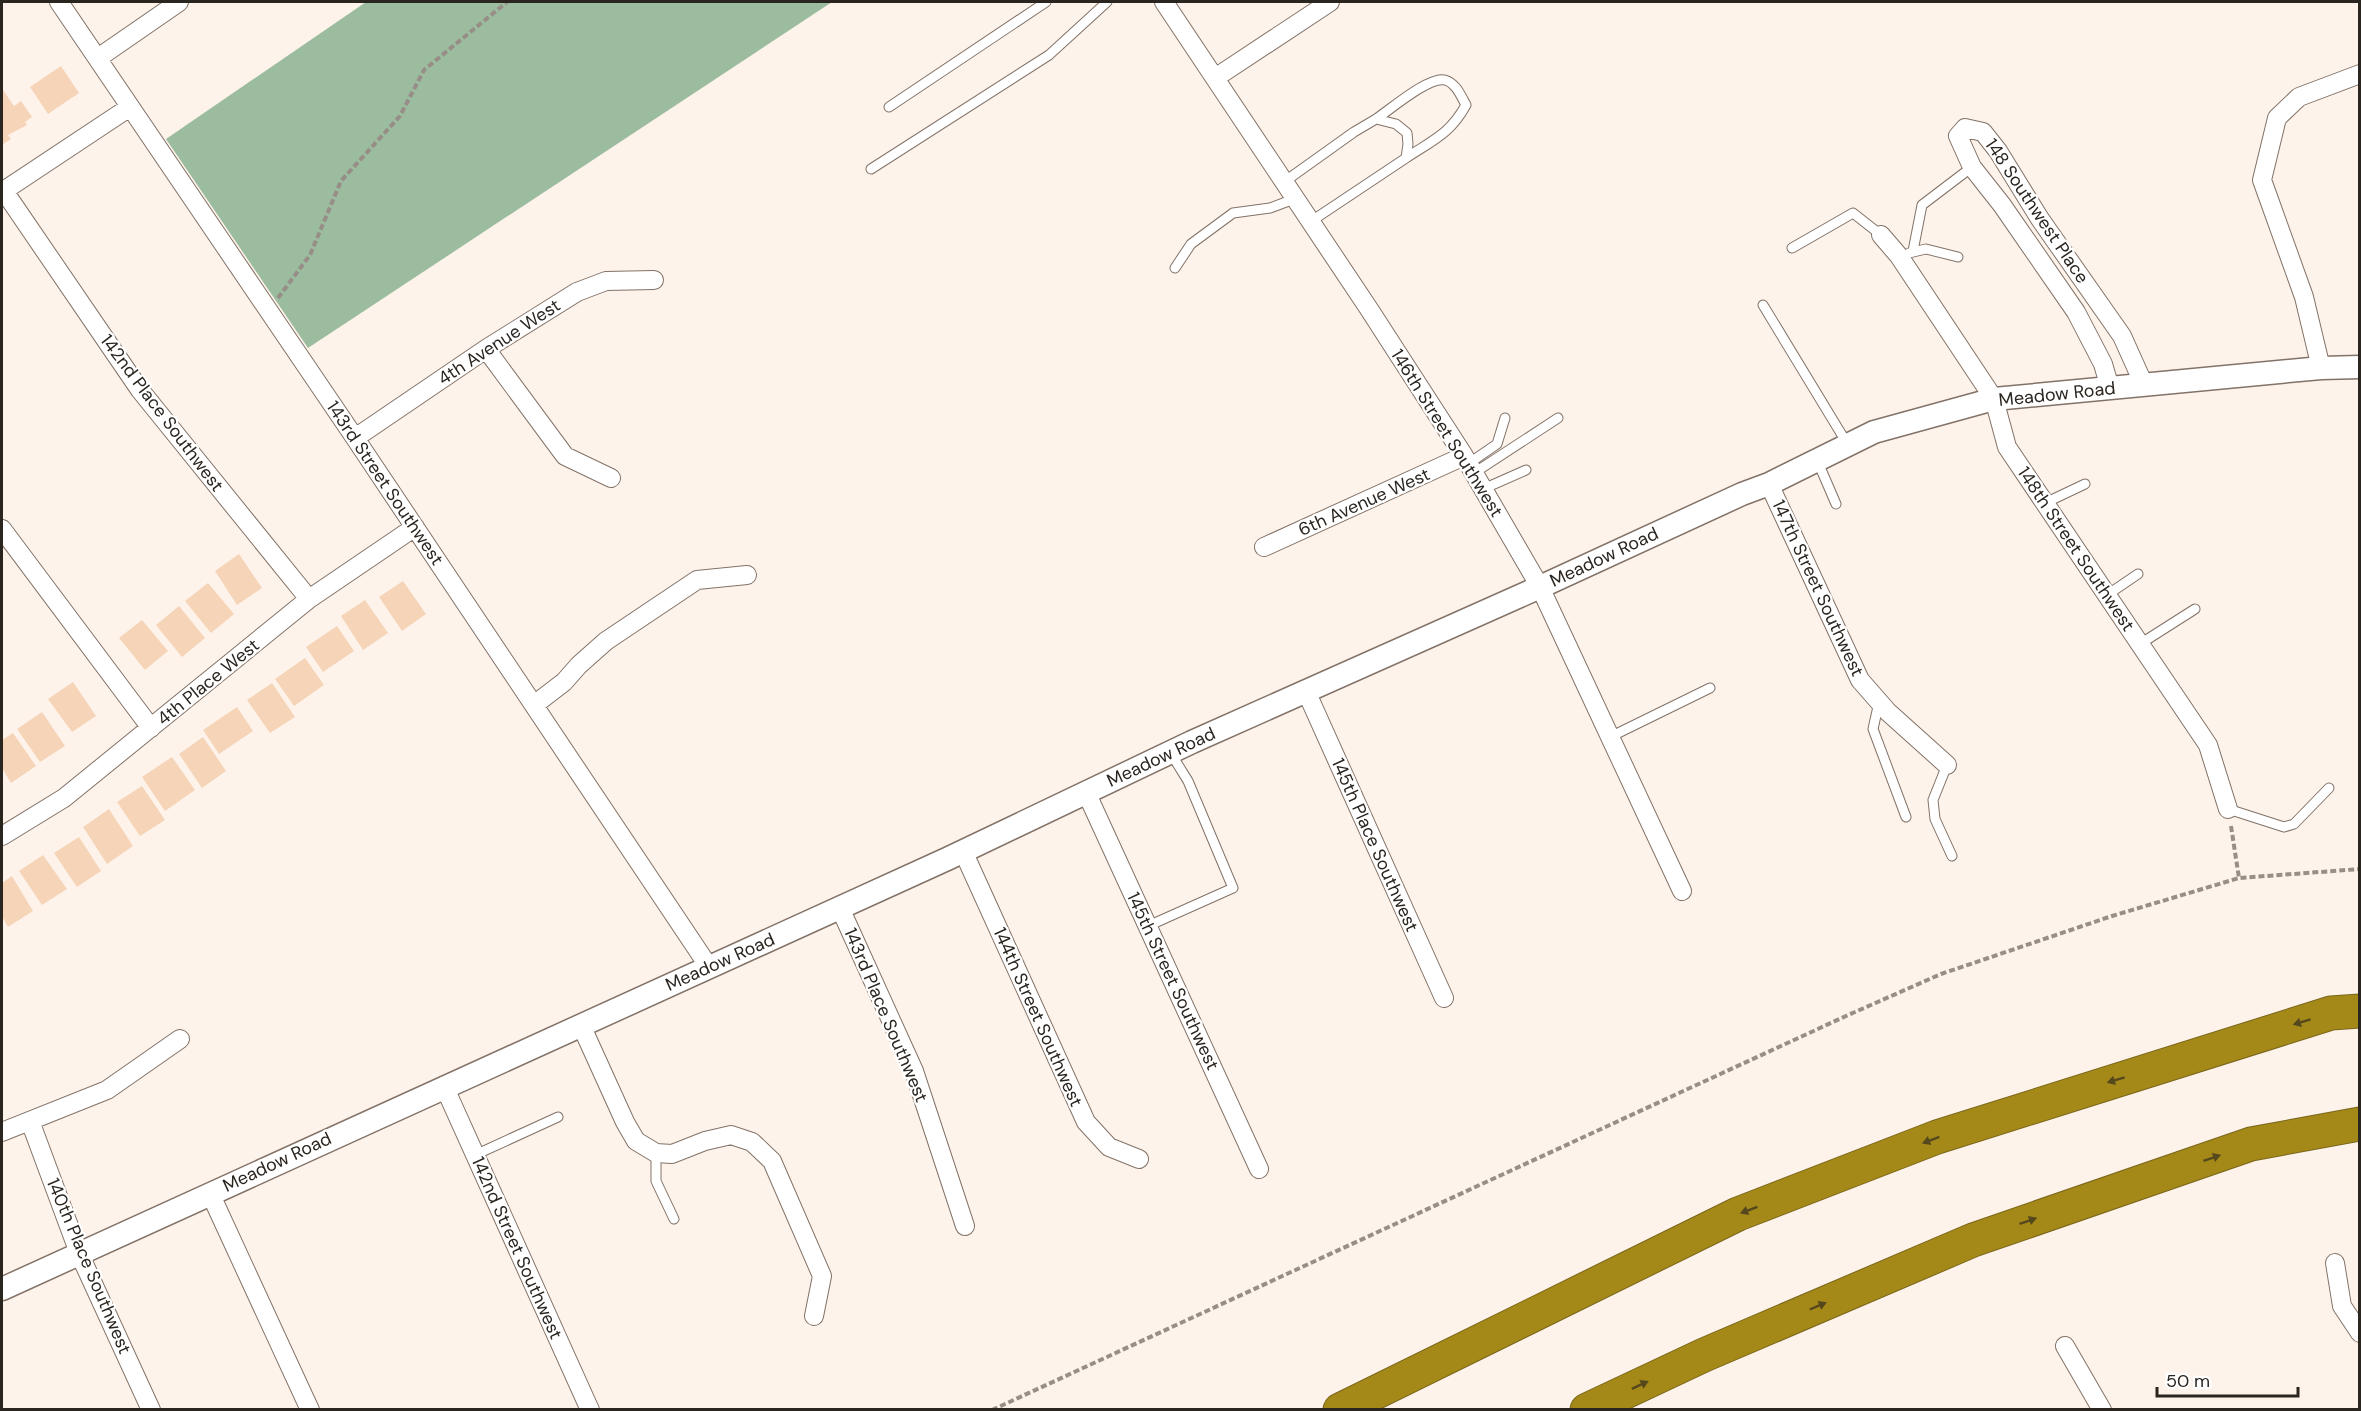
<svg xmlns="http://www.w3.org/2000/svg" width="2361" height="1411" viewBox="0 0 2361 1411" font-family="'DM Sans',sans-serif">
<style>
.forest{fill:#9cbc9f}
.building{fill:#f6d4b7}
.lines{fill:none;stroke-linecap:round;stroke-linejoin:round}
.service-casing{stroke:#827267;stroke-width:11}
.minor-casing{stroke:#827267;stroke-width:20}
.tertiary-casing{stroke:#827267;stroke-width:25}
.motorway-casing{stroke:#7a661b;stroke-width:35}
.path{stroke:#978e88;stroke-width:4;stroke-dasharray:6 3;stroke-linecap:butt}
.service{stroke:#fff;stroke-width:9}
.minor{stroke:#fff;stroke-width:18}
.tertiary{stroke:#fff;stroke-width:22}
.motorway{stroke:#a48918;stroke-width:33}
.oneway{fill:#55481d}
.labels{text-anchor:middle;stroke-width:4.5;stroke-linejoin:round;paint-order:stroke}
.street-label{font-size:18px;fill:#2b2520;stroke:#fff}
</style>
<rect width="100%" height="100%" fill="#fef3eb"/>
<!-- forest -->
<path class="forest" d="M366,2H832L308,348L166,139Z"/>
<!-- building -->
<path class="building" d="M61,66L79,93L48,114L30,87Z
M3,90L14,106L21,101L32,117L25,122L27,125L8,135L11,139L2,145Z
M239,554L262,588L237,605L215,571Z
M403,581L426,614L402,631L379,597Z
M208,583L234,614L211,633L185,601Z
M365,600L388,633L363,650L341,616Z
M179,606L205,638L182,657L156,625Z
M142,620L168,651L145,670L119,638Z
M337,626L354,651L323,672L306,647Z
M305,658L324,685L294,706L275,679Z
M73,682L96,716L72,732L48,699Z
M272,683L295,717L270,733L247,700Z
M237,707L253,731L219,754L203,730Z
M42,712L65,746L40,762L17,729Z
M13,733L36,766L11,783L2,768V740Z
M203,737L226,771L202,788L179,754Z
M172,757L195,790L165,811L142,777Z
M142,786L165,820L140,836L117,802Z
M109,809L133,846L107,864L83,827Z
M79,837L101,871L77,887L54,853Z
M43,855L67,889L42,905L19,871Z
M12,876L33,911L8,927L2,916V883Z"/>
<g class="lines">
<defs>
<path id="service" d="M889,107L1046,2
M1376,119C1391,109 1429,76 1445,80C1456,83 1461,96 1466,105C1450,134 1433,140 1406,158
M871,169L1049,55L1107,2
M1284,182L1354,132L1376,119L1396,124L1407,133L1408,144L1406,158L1310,222
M1792,248L1853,213L1881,235
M1913,251L1922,205L1972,167
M1909,253L1926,249L1958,257
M1175,268L1191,244L1233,213L1270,208L1294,199
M1763,305L1848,445
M1817,460L1836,504
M1468,464L1497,444L1505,418
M1474,473L1558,418
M1483,489L1526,470
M2045,503L2085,484
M2107,595L2138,574
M2140,644L2195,609
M1879,702L1873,729L1906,817
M1610,737L1710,688
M1947,765L1933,800L1935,819L1952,856
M2228,809L2284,827L2294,824L2329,788
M1148,926L1233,888L1188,781L1170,752
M656,1153V1181L674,1219
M475,1155L558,1117"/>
<path id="minor" d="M59,2L355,438L709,967
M1164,2L1369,309L1464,456L1540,587L1682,891
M98,58L179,2
M1215,78L1330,2
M4,191L140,390L309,599
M2,192L130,107
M1881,235L1899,256L1994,399L2007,447L2208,745L2228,809
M486,349L565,456L611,478
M2321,368L2304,297L2262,180L2277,118L2299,97L2360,74
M2110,388L2103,364L2076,312L2002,205L1972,167L1958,136L1965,128L1983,132L1998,151L2040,219L2122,336L2144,385
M355,438L486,349L577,292L606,281L654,280
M1769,484L1860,680L1888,712L1947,765
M2,529L151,728
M1264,547L1464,456
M1306,691L1444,998
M534,705L564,682L579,665L606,641L697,580L747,575
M1086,792L1259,1169
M2,836L64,798L309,599L415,527
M963,851L1086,1122L1109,1147L1139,1159
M840,908L914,1071L965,1226
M581,1025L625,1122L636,1141L656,1153L672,1154L705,1141L731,1135L752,1142L772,1161L822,1276L814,1316
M444,1086L590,1410
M30,1121L79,1253L151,1410
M2,1132L107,1090L180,1039
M210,1193L310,1410
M2335,1263L2342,1306L2360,1333
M2065,1346L2102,1410"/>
<path id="tertiary" d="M2,1289L947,859L1192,742L1540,587L1742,494L1769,484L1874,432L1994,399L2321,368L2360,367"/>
<path id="motorway" d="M1340,1410L1738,1214L1937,1137L2331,1013L2360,1011
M1587,1410L1704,1355L1973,1240L2251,1144L2360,1124"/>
</defs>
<!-- service casing -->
<use href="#service" class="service-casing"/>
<!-- minor casing -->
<use href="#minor" class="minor-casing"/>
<!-- tertiary casing -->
<use href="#tertiary" class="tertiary-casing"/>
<!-- motorway casing -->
<use href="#motorway" class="motorway-casing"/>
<!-- path -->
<path class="path" d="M278,298L310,255L341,181L400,116L424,70L507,2
M2231,826L2239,878
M992,1410L1846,1016L1941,974L2112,916L2239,878L2360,869"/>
<!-- service -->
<use href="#service" class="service"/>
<!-- minor -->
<use href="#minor" class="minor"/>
<!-- tertiary -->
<use href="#tertiary" class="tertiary"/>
<!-- motorway -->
<use href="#motorway" class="motorway"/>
</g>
<!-- one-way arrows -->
<defs><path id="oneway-solid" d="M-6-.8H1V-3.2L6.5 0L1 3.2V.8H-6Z" transform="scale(1.5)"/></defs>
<g class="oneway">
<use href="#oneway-solid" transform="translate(2302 1022) rotate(163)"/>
<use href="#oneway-solid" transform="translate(2116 1080) rotate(163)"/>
<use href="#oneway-solid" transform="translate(1931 1140) rotate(159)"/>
<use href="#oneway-solid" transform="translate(2212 1158) rotate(-19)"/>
<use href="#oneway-solid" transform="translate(1749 1210) rotate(159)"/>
<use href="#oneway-solid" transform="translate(2028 1221) rotate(-19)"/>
<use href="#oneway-solid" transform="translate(1818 1306) rotate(-23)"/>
<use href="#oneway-solid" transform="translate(1640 1385) rotate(-25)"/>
</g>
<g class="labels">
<!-- street labels -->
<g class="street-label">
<text transform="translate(2037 211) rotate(56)" y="6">148 Southwest Place</text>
<text transform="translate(499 342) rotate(-33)" y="6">4th Avenue West</text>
<text transform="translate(2057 394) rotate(-6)" y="6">Meadow Road</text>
<text transform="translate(162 413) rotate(53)" y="6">142nd Place Southwest</text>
<text transform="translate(1447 433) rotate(58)" y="6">146th Street Southwest</text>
<text transform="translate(385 483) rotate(56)" y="6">143rd Street Southwest</text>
<text transform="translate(1364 502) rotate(-24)" y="6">6th Avenue West</text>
<text transform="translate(2076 549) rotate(56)" y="6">148th Street Southwest</text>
<text transform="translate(1604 557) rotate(-25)" y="6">Meadow Road</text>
<text transform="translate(1818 588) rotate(65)" y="6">147th Street Southwest</text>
<text transform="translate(208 682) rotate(-39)" y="6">4th Place West</text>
<text transform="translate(1161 757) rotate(-25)" y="6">Meadow Road</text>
<text transform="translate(1375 845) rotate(66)" y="6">145th Place Southwest</text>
<text transform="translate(720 962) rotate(-24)" y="6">Meadow Road</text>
<text transform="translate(1173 981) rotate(65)" y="6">145th Street Southwest</text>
<text transform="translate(886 1015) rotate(67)" y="6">143rd Place Southwest</text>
<text transform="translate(1038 1017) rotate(66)" y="6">144th Street Southwest</text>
<text transform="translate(277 1162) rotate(-25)" y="6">Meadow Road</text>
<text transform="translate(517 1248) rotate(66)" y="6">142nd Street Southwest</text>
<text transform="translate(89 1266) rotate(67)" y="6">140th Place Southwest</text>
</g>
</g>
<!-- border -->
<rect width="2361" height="1411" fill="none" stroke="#2b2520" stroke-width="6"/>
<!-- scale -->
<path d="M2157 1387v9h141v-9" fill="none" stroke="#2b2520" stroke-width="3"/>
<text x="2166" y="1387" font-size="18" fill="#2b2520" stroke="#ffffff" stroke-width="4.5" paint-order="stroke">50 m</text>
</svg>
